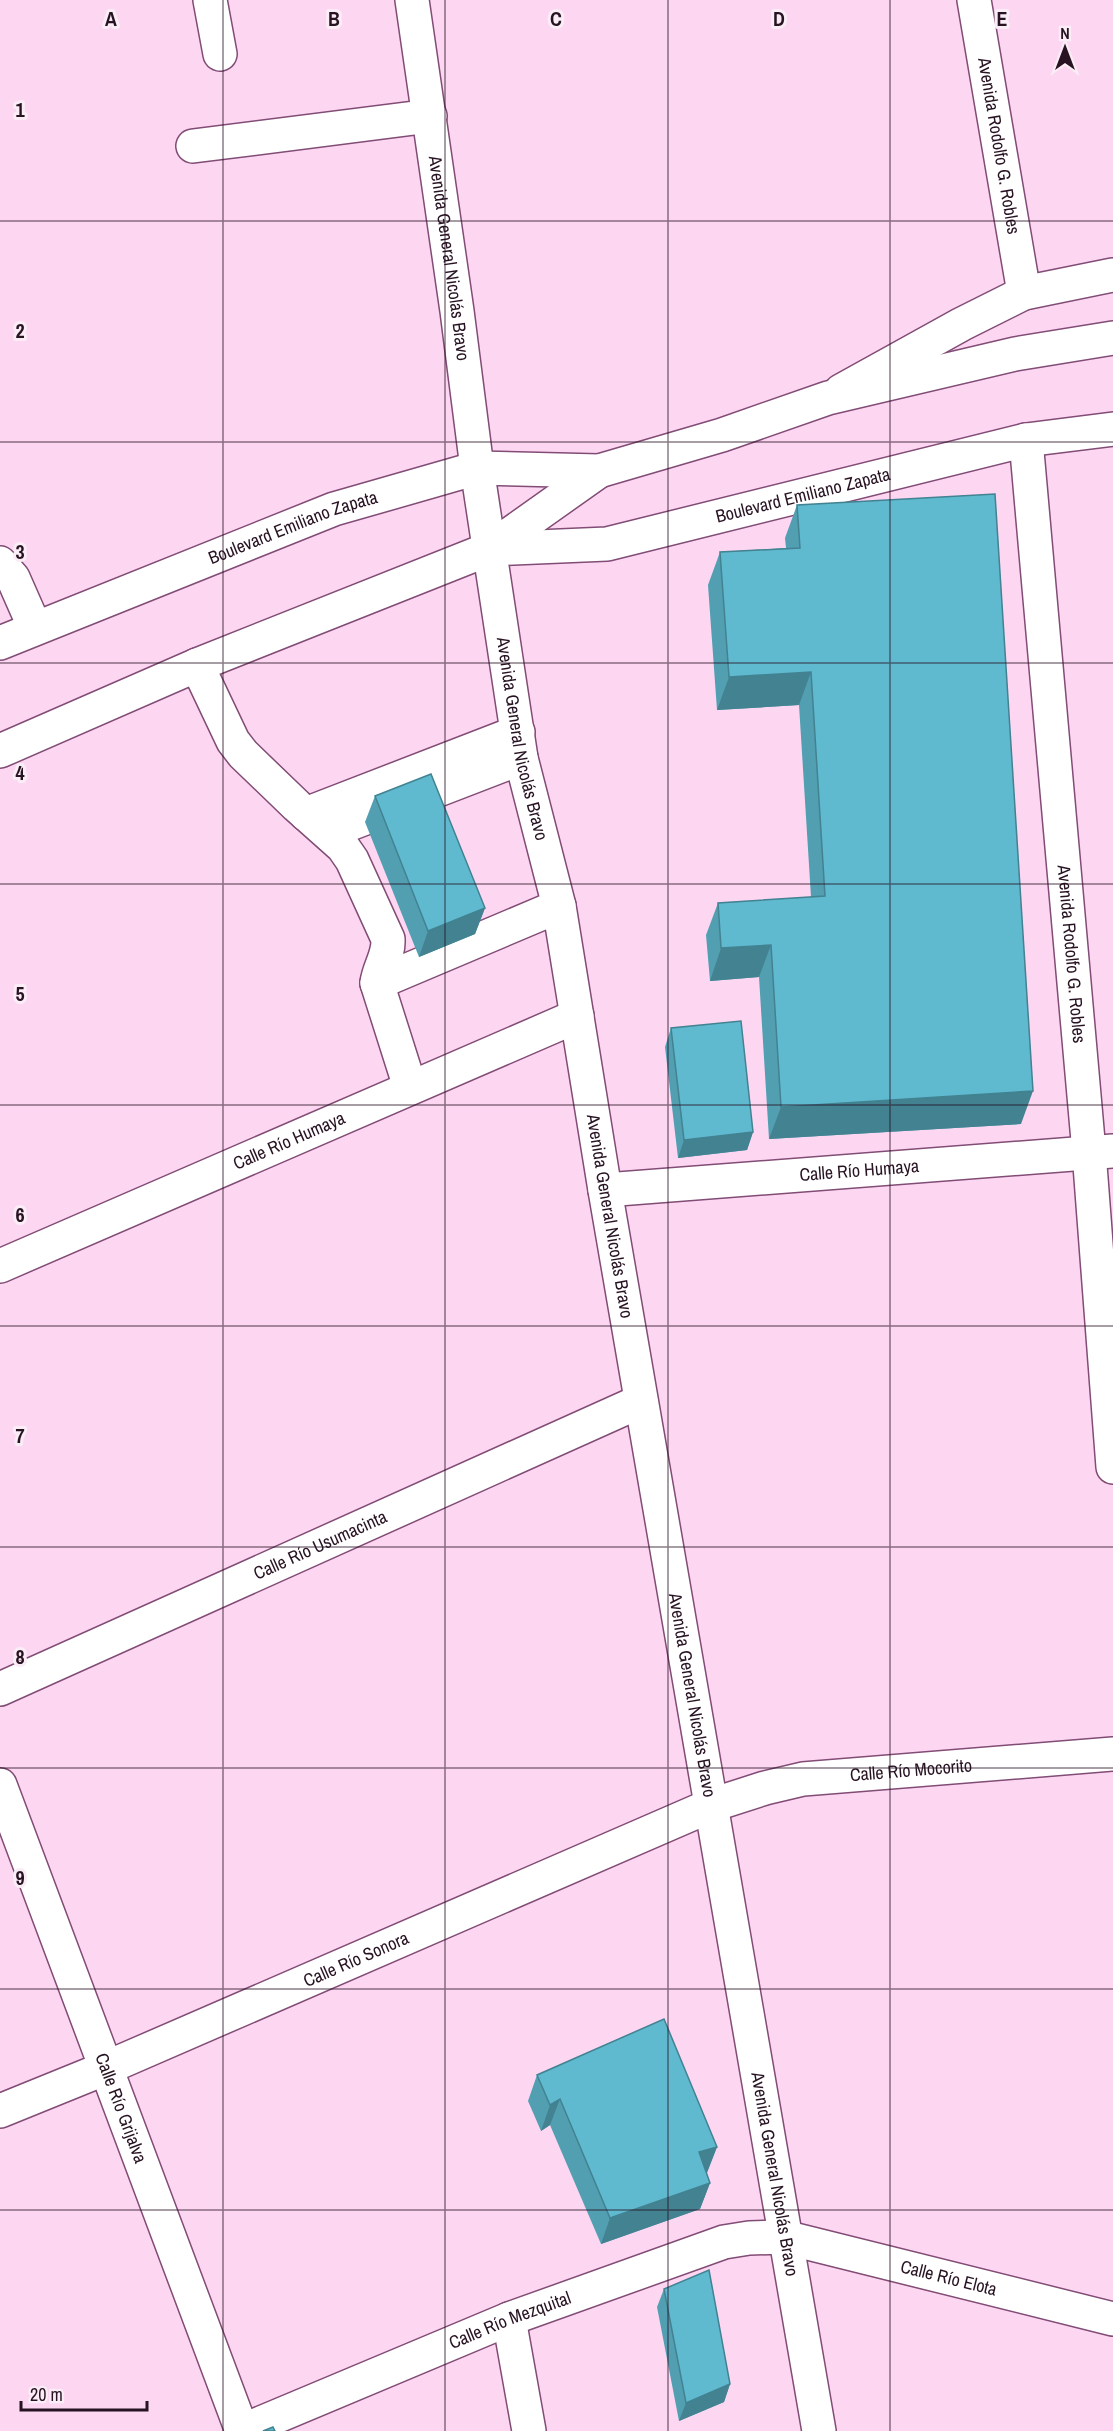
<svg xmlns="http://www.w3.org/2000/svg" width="1113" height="2431" viewBox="0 0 1113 2431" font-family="'Archivo Narrow',sans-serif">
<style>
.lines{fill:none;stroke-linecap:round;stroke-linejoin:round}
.minor-casing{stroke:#814c75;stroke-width:36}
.major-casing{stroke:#814c75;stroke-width:36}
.minor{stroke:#fff;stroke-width:33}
.major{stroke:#fff;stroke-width:33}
.wall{fill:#529fb2}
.shaded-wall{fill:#428291}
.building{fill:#5fb9cf;stroke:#428291;stroke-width:1.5}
.grid{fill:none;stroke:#281323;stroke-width:1.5;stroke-opacity:0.55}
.labels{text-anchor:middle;stroke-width:6;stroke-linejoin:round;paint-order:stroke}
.street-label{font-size:18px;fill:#281323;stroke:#faedf6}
.grid-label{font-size:20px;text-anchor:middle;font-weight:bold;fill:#281323;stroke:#faedf6;stroke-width:6;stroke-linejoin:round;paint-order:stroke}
</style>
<rect width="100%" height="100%" fill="#fdd7f2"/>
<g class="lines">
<defs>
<g id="minor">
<path d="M210,0L220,54"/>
<path id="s1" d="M974,0L1024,293"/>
<path d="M193,146L430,116"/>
<path d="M841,391L962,324L1024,293L1113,275"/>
<path id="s2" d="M1026,440L1089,1152L1113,1467"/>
<path id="s3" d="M489,549L607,544L1026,440L1113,429"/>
<path d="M0,563L13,578L35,628"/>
<path d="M197,665L233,741L243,754L297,806L343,847L352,860L388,939C389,956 379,967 377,983L410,1087"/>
<path d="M306,814L518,732"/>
<path d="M329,832L521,758"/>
<path d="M377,983L559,906"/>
<path id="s4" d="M605,1190L1113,1151"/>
<path id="s5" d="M0,1266L577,1016"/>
<path id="s6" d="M0,1689L641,1401"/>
<path id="s7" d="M0,1785L242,2431"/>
<path id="s8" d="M0,2111L106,2068L712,1805L765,1788L803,1779L1113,1754"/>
<path d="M509,2319L529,2431"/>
<path id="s9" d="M242,2431L509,2319L724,2242L749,2238L784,2237L1113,2319"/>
</g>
<g id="major">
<path id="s10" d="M412,0L457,311L477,468L521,758L559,906L605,1190L819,2431"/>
<path id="s11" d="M0,643L334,509L477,468L599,471L722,435L828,398L1015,354L1113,338"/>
<path d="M0,751L197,665L489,549L599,471"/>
</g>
</defs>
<!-- minor casing -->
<use href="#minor" class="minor-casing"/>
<!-- major casing -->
<use href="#major" class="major-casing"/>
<!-- minor -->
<use href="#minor" class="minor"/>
<!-- major -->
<use href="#major" class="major"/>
</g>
<!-- wall -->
<path class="wall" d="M797,505L1021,1124L769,1139L759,977L710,981L706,935L718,903L811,897L799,705L717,710L708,585L720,552L786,548L785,538Z
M375,796L485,908L475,934L419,957L365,822Z
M671,1028L753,1132L747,1150L678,1158L665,1047Z
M537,2075L717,2147L706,2174L710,2183L700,2209L601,2244L550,2125L541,2131L528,2101Z
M664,2289L730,2384L724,2402L679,2421L657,2307Z"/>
<!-- shaded-wall -->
<path class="shaded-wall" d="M811,672L799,705L717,710L729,677Z
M485,908L475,934L419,957L428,931Z
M771,945L759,977L710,981L721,948Z
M1033,1091L1021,1124L769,1139L781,1107Z
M753,1132L747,1150L678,1158L684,1140Z
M560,2099L550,2125L541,2131L550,2105Z
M717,2147L707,2173L690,2178L699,2152Z
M710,2183L700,2209L601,2244L610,2218Z
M730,2384L724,2402L679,2421L686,2403Z"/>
<!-- building -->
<path class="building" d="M995,494L1033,1091L781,1107L771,945L721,948L718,903L825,896L811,672L729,677L720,552L800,548L797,505Z
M431,774L485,908L428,931L375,796Z
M741,1021L753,1132L684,1140L671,1028Z
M664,2019L717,2147L699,2152L710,2183L610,2218L560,2099L550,2105L537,2075Z
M709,2270L730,2384L686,2403L664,2289Z
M273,2427L275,2431H263Z"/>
<!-- grid -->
<path class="grid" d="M223,0V2431M445,0V2431M668,0V2431M890,0V2431M0,221H1113M0,442H1113M0,663H1113M0,884H1113M0,1105H1113M0,1326H1113M0,1547H1113M0,1768H1113M0,1989H1113M0,2210H1113"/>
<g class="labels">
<!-- street labels -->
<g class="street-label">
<text dy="6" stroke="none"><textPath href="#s1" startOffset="148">Avenida Rodolfo G. Robles</textPath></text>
<text dy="6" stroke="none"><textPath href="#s10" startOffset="261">Avenida General Nicolás Bravo</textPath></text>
<text dy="6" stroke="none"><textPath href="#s3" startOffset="320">Boulevard Emiliano Zapata</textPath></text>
<text dy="6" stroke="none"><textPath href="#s11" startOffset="315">Boulevard Emiliano Zapata</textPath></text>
<text dy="6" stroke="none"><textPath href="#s10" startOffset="747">Avenida General Nicolás Bravo</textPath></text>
<text dy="6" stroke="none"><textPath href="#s2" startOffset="516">Avenida Rodolfo G. Robles</textPath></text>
<text dy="6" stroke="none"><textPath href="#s5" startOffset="315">Calle Río Humaya</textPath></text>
<text dy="6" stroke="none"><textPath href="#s4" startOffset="255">Calle Río Humaya</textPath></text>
<text dy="6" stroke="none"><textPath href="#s10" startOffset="1233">Avenida General Nicolás Bravo</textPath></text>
<text dy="6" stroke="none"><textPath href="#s6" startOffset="351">Calle Río Usumacinta</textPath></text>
<text dy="6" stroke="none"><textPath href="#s10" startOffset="1719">Avenida General Nicolás Bravo</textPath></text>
<text dy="6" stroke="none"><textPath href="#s8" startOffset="978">Calle Río Mocorito</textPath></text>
<text dy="6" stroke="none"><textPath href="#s8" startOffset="387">Calle Río Sonora</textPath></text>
<text dy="6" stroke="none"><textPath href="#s7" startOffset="345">Calle Río Grijalva</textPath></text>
<text dy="6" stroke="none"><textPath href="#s10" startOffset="2205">Avenida General Nicolás Bravo</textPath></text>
<text dy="6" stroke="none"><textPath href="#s9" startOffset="748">Calle Río Elota</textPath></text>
<text dy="6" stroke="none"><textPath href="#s9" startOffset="290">Calle Río Mezquital</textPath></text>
</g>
</g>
<g class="grid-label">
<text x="111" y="26">A</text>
<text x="334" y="26">B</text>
<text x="556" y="26">C</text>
<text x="779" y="26">D</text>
<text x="1002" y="26">E</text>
<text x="20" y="117">1</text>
<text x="20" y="338">2</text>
<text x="20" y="559">3</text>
<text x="20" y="780">4</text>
<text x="20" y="1001">5</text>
<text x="20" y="1222">6</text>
<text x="20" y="1443">7</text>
<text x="20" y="1664">8</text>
<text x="20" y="1885">9</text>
</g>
<!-- north arrow -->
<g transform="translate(1065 48)" stroke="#faedf6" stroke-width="4.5" paint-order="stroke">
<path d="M0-4.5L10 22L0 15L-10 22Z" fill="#281323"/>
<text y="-9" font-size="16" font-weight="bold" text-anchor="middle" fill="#281323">N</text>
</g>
<!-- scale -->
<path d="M21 2401v9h126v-9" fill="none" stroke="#281323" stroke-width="3"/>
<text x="30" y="2401" font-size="18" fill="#281323" stroke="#faedf6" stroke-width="4.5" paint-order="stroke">20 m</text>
</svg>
